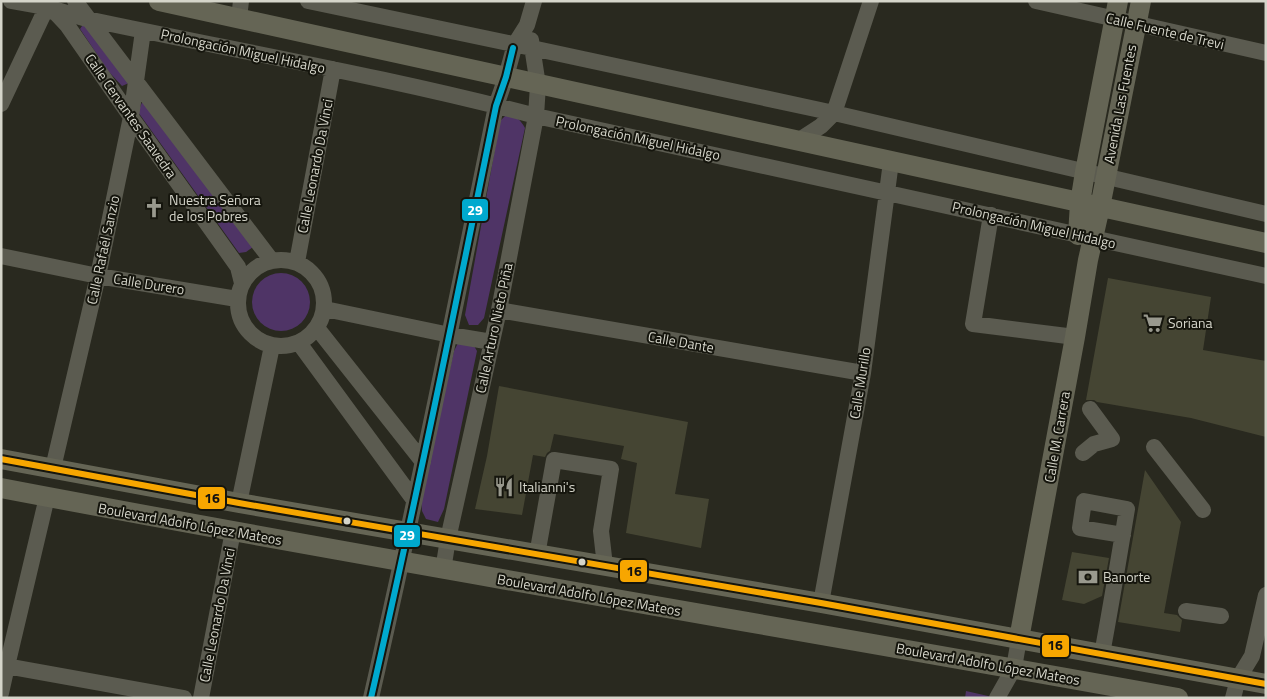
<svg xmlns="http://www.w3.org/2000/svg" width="1267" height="699" viewBox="0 0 1267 699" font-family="'Titillium Web',sans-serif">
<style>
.green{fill:#4f3466}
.building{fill:#454533}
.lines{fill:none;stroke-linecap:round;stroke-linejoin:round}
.minor{stroke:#5b5b50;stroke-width:16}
.major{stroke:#656555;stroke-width:20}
.bus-1-casing{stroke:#15150d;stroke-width:10}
.bus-2-casing{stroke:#15150d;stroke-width:10}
.bus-1{stroke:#f7a600;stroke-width:6}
.bus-2{stroke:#00a9ce;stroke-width:6}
.bus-dot{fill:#d5d5ca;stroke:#15150d;stroke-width:2}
.labels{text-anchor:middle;stroke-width:4;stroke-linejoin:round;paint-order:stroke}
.street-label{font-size:14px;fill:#d5d5ca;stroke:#15150d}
.poi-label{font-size:14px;fill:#d5d5ca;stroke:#15150d;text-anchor:start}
.line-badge{stroke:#15150d;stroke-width:2}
.badge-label{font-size:14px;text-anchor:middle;font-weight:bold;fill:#fff}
.pale-badge-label{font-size:14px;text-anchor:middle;font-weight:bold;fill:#111}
</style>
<rect width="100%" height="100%" fill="#29291f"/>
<!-- green -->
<path class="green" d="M84,23L129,83L122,86L109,72L80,29Z
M143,100L253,247L246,252L239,253L138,112Z
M506,115C516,116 520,119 525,128L484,318L478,325H469L465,315L500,121Z
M252 302a29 29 0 1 1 58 0a29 29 0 1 1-58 0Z
M460,339L471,341L477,351L444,509L438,522L426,519L422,511L421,497L454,351Z
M966,691L997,698H965Z"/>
<!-- building -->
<path class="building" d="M1108,278L1211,297L1203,350L1266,361V437L1191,418L1097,402L1094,400H1086Z
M499,386L688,422L675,494L709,499L701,548L626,533L637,463L621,459L624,446L554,434L550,451L547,453L545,457L533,455L522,515L475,509L487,456Z
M1145,470L1181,522L1164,613L1177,615L1182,620L1180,632L1118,622Z
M1072,552L1109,558L1102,596L1084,604L1062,600Z"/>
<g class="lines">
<!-- minor -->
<path class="minor" d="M11,1L50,8L87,19C237,51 388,77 536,116L1266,276
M75,1L272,261
M308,1L532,48L834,113L1266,214
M1036,1L1266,53
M52,9L67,25L131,117L238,267L242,283
M239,18L241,1
M1,104L43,15L50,8
M798,141L821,126L834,113L871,1
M991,215L973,324L1075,337
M1,256L98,276L237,299
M238 303a43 43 0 1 1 86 0a43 43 0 1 1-86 0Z
M297,262L333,69
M325,309L450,335L492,342
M499,310L863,373
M317,328L423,462
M299,343L414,500
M1154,447L1203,510
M1083,453L1094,444L1112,439L1090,409
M53,468L98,276L131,117L143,31
M239,503L272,346
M537,555L554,460L611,469L601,531L605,566
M443,570L448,539L499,310L536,116L538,85L531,40
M821,603L863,373L891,162
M1186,611L1221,616
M1102,654C1111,606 1119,557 1127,509L1084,501L1080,528L1123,535
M1,665L184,698
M1,693L7,666L47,497
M201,698L233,531
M371,698C416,501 456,303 496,106L506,77L515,44L527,25L534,1
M997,698L1014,668L1019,639
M1233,698L1238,679L1252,656L1266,595"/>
<!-- major -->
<path class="major" d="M159,1L1266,243
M1078,235L1080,203L1085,172L1118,1
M1,459L239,503L821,603L1266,684
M1,488C393,563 786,627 1178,698
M1019,639L1075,337L1088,260L1100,207L1141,1"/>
<defs>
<path id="bus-1" d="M1,459L239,503L821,603L1266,684"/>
<path id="bus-2" d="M371,698C416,501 456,303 496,106L506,77L513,48"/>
</defs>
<!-- bus-1 casing -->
<use href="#bus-1" class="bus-1-casing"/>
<!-- bus-2 casing -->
<use href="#bus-2" class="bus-2-casing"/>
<!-- bus-1 -->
<use href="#bus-1" class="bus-1"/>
<!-- bus-2 -->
<use href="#bus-2" class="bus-2"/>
</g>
<!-- icons -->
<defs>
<symbol id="church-bare" viewBox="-9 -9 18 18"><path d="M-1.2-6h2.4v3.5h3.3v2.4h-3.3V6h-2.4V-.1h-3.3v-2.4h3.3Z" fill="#99998e" stroke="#15150d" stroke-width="2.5" paint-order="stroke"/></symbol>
<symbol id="supermarket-bare" viewBox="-9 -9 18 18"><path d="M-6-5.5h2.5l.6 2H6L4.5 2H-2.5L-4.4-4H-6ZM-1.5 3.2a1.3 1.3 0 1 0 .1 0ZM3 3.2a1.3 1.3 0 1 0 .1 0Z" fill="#99998e" stroke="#15150d" stroke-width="2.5" paint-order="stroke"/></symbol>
<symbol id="restaurant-bare" viewBox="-9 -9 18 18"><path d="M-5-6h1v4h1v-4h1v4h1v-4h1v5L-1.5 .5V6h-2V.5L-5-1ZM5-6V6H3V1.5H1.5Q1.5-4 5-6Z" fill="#99998e" stroke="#15150d" stroke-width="2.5" paint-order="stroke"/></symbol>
<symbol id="bank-bare" viewBox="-9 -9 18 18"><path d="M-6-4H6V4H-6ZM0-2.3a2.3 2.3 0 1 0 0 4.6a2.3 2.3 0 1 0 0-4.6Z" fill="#99998e" stroke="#15150d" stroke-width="2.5" paint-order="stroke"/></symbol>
</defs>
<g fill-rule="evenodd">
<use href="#church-bare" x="140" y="194" width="28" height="28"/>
<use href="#supermarket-bare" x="1139" y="309" width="28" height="28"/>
<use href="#restaurant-bare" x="490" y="473" width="28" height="28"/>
<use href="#bank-bare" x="1074" y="563" width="28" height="28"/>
</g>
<!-- markers -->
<g class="bus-dot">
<circle cx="347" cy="521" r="4.5"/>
<circle cx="582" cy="562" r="4.5"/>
</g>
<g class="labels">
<!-- street labels -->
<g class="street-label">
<text transform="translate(1165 31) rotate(13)" y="5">Calle Fuente de Trevi</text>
<text transform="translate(243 51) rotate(12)" y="5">Prolongación Miguel Hidalgo</text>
<text transform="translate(1120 104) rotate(-79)" y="5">Avenida Las Fuentes</text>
<text transform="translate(131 116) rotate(55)" y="5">Calle Cervantes Saavedra</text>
<text transform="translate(638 138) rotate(12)" y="5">Prolongación Miguel Hidalgo</text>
<text transform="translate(315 166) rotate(-79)" y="5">Calle Leonardo Da Vinci</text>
<text transform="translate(1034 225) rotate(13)" y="5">Prolongación Miguel Hidalgo</text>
<text transform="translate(103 250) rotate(-78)" y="5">Calle Rafaél Sanzio</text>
<text transform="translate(149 284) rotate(9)" y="5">Calle Durero</text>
<text transform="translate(494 328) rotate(-78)" y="5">Calle Arturo Nieto Piña</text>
<text transform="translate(681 342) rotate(10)" y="5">Calle Dante</text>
<text transform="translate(860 383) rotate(-81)" y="5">Calle Murillo</text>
<text transform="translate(1057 437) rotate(-80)" y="5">Calle M. Carrera</text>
<text transform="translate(190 524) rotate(10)" y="5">Boulevard Adolfo López Mateos</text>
<text transform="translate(589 595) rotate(10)" y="5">Boulevard Adolfo López Mateos</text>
<text transform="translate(217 615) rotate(-79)" y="5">Calle Leonardo Da Vinci</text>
<text transform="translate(988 664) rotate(10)" y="5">Boulevard Adolfo López Mateos</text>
</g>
<!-- poi labels -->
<g class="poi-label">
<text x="169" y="205">Nuestra Señora<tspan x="169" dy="16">de los Pobres</tspan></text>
<text x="1168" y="328">Soriana</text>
<text x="519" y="492">Italianni's</text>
<text x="1103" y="582">Banorte</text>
</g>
</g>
<g class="line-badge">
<rect x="461" y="198" width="28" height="24" rx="5" fill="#00a9ce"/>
<rect x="197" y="486" width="29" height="24" rx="5" fill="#f7a600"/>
<rect x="393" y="524" width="28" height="24" rx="5" fill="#00a9ce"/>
<rect x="619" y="559" width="29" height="24" rx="5" fill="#f7a600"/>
<rect x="1041" y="634" width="29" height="24" rx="5" fill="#f7a600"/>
</g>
<g class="badge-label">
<text x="475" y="215">29</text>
<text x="407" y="540">29</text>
</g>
<g class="pale-badge-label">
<text x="212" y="503">16</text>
<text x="634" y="576">16</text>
<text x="1055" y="650">16</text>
</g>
<!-- border -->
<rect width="1267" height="699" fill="none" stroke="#d5d5ca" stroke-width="5"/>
</svg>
